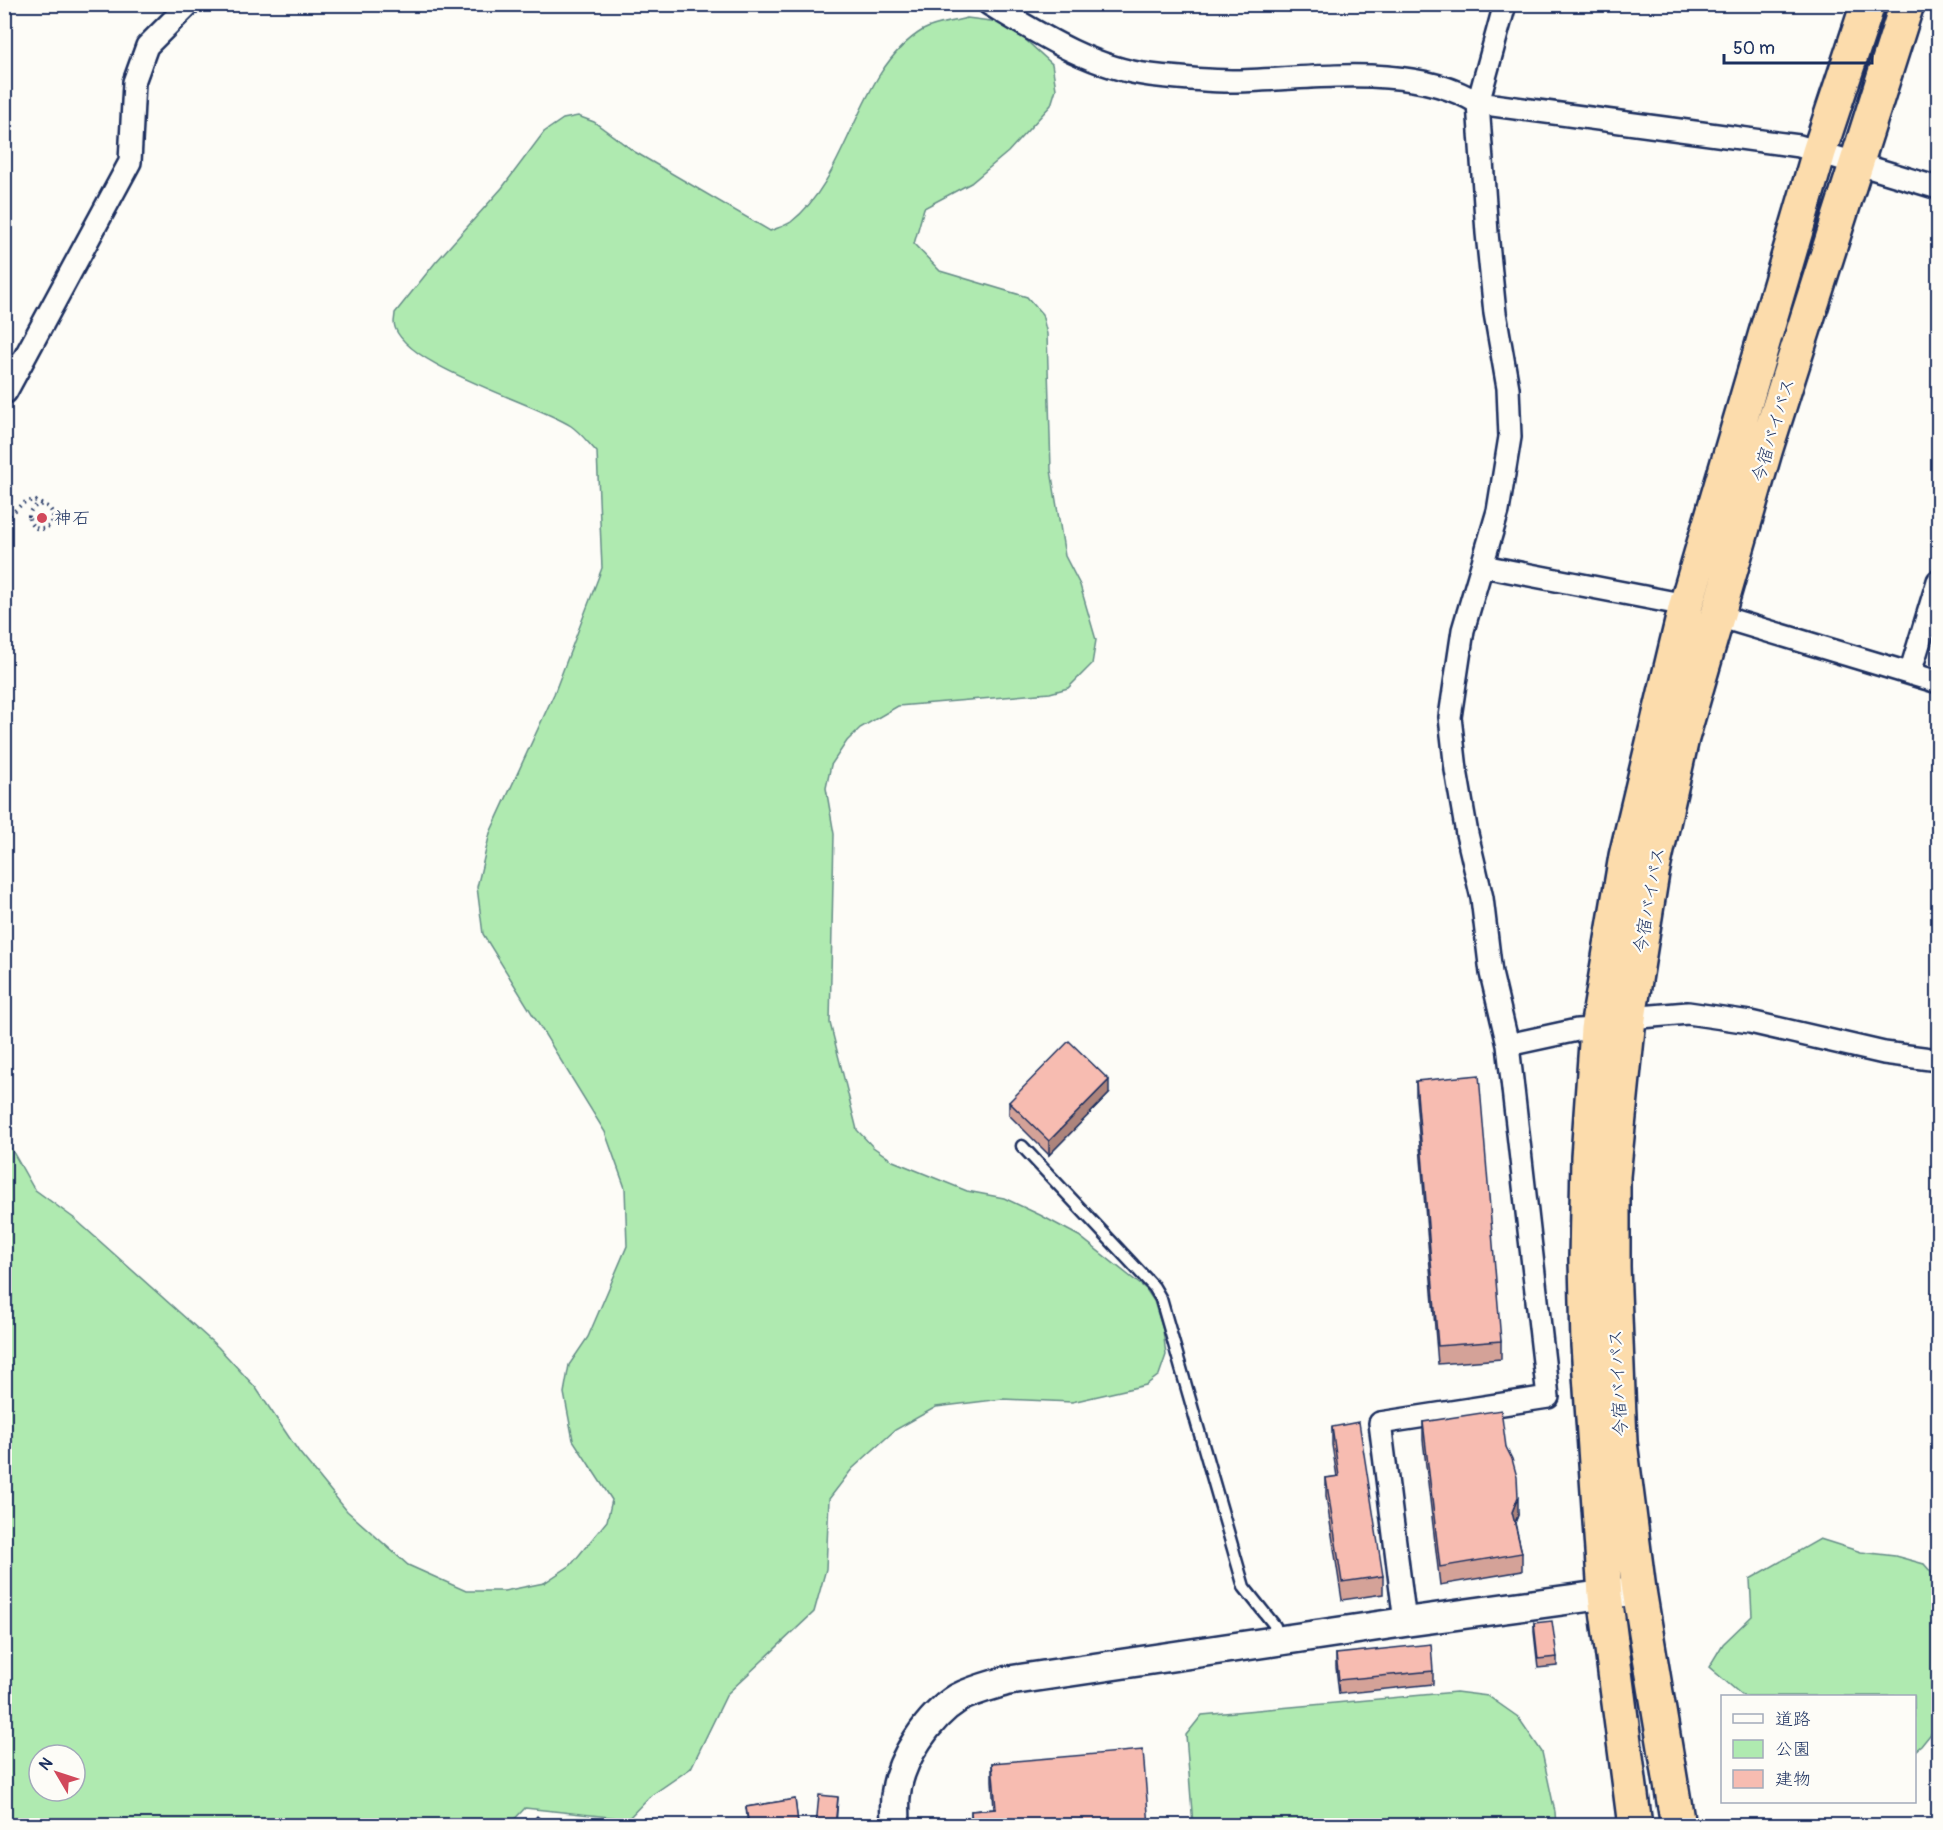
<svg xmlns="http://www.w3.org/2000/svg" width="1943" height="1830" viewBox="0 0 1943 1830" font-family="Pangolin,'Klee One',sans-serif">
<style>
.green{fill:#afeab0;stroke:#658c87;stroke-width:1.5;fill-rule:evenodd}
.lines{fill:none;stroke-linecap:round;stroke-linejoin:round}
.lane-casing{stroke:#1b2f5e;stroke-width:15}
.street-casing{stroke:#1b2f5e;stroke-width:26}
.secondary-casing{stroke:#1b2f5e;stroke-width:33}
.highway-casing{stroke:#1b2f5e;stroke-width:38}
.path{stroke:#1b2f5e;stroke-width:4;stroke-dasharray:1.5 4.5;stroke-linecap:butt}
.lane{stroke:#fdfcf7;stroke-width:10}
.street{stroke:#fdfcf7;stroke-width:21}
.secondary{stroke:#fdfcf7;stroke-width:28}
.highway{stroke:#fcdcac;stroke-width:33}
.wall{fill:#d4a298;stroke:#1b2f5e;stroke-width:1.5}
.shaded-wall{fill:#ad847c;stroke:#1b2f5e;stroke-width:1.5}
.building{fill:#f7bcb1;stroke:#1b2f5e;stroke-width:1.5}
.poi-dot{fill:#d1495b;stroke:#fdfcf7;stroke-width:2}
.labels{text-anchor:middle;stroke-width:4.5;stroke-linejoin:round;paint-order:stroke}
.street-label{font-size:18px;fill:#1b2f5e;stroke:#fdfcf7}
.poi-label{font-size:18px;fill:#1b2f5e;stroke:#fdfcf7;text-anchor:start}
</style>
<rect width="100%" height="100%" fill="#fdfcf7"/>
<filter id="ink" filterUnits="userSpaceOnUse"><feTurbulence type="fractalNoise" baseFrequency=".0167" numOctaves="2"/><feDisplacementMap in="SourceGraphic" scale="12" xChannelSelector="R" yChannelSelector="G"/><feConvolveMatrix kernelMatrix="1 2 1 2 8 2 1 2 1" color-interpolation-filters="sRGB"/></filter>
<g filter="url(#ink)">
<!-- green -->
<path class="green" d="M967,18L1007,23L1052,64L1056,89L1051,105L1008,152L971,183L924,208L914,244L940,271L1027,297L1042,314L1047,334L1051,470L1065,556L1080,585L1096,640L1092,664L1068,688L1050,693L898,706L860,728L847,741L831,765L826,788L834,834L830,1023L857,1130L873,1147L893,1161L967,1191L1004,1198L1040,1215L1079,1236L1146,1289L1154,1301L1163,1330L1166,1355L1159,1375L1146,1385L1072,1402L1002,1399L936,1407L895,1430L852,1469L829,1499L826,1569L814,1612L727,1694L691,1768L649,1797L628,1819L525,1808L508,1826L5,1825L4,1136L34,1189L75,1219L218,1347L256,1388L299,1452L347,1511L408,1565L466,1591H504L544,1583L571,1565L607,1521L612,1500L573,1440L564,1393L569,1365L588,1337L627,1246L625,1188L605,1132L483,934L477,887L490,833L554,694L602,568L597,452C589,444 580,432 571,426C536,403 399,365 394,323C394,320 395,316 395,313L435,263L502,188L544,132L563,119L578,116L594,122L635,152L770,231C777,228 785,226 791,222C851,175 856,70 923,30C935,23 953,22 967,18ZM39,1755H75V1791H39Z
M1820,1539L1861,1552L1895,1556L1924,1564L1938,1580V1725L1921,1746L1915,1751L1914,1696H1743L1709,1667L1723,1644L1752,1616L1750,1579Z
M1456,1692L1488,1696L1518,1717L1542,1752L1555,1812L1556,1825H1193L1186,1735L1202,1715Z"/>
<g class="lines">
<defs>
<path id="lane" d="M1022,1146L1154,1287L1161,1299L1244,1587L1275,1626L1279,1640"/>
<path id="street" d="M989,4C1039,34 1092,68 1150,75C1177,78 1205,81 1232,81C1307,80 1412,61 1478,103L1799,146L1938,188
M4,391L6,392L130,162L134,82L147,46L189,4
M1483,566L1686,605
M1718,616L1938,682
M1910,673L1938,581
M1629,1018L1688,1013L1750,1022L1884,1053L1938,1060
M1508,1045L1577,1030L1597,1029
M1405,1622L1380,1423L1548,1397L1508,1045L1491,973L1482,898L1467,834L1456,770L1450,717L1463,630L1498,511L1510,437L1508,388L1495,313L1487,233L1478,103L1505,4"/>
<path id="secondary" d="M895,1826C896,1815 894,1803 896,1793C900,1759 929,1716 958,1698C973,1690 990,1686 1006,1681L1405,1622L1639,1590"/>
<path id="highway" d="M1635,1826L1605,1595L1588,1345L1586,1260L1588,1157L1597,1029L1626,856L1686,605L1819,152L1868,4
M1678,1826L1639,1590L1620,1442L1613,1267V1176L1629,1018L1652,873L1682,738L1766,448L1907,4"/>
</defs>
<!-- lane casing -->
<use href="#lane" class="lane-casing"/>
<!-- street casing -->
<use href="#street" class="street-casing"/>
<!-- secondary casing -->
<use href="#secondary" class="secondary-casing"/>
<!-- highway casing -->
<use href="#highway" class="highway-casing"/>
<!-- path -->
<path class="path" d="M29 517a12 12 0 1 1 24 0a12 12 0 1 1-24 0Z
M4,515L11,514L23,503L34,500L43,505"/>
<!-- lane -->
<use href="#lane" class="lane"/>
<!-- street -->
<use href="#street" class="street"/>
<!-- secondary -->
<use href="#secondary" class="secondary"/>
<!-- highway -->
<use href="#highway" class="highway"/>
</g>
<!-- wall -->
<path class="wall" d="M1416,1081L1501,1341V1359L1438,1364L1416,1098Z
M1109,1094L1049,1155L1009,1115V1102Z
M1423,1422L1506,1447L1518,1515L1515,1523L1522,1553V1571L1440,1585L1423,1440Z
M1332,1427L1383,1576V1594L1342,1600L1326,1496V1478L1337,1477L1332,1445Z
M1534,1623L1557,1657V1666L1538,1668L1534,1632Z
M1336,1654L1433,1671V1684L1339,1694L1336,1667Z
M992,1763L1149,1826H971V1811L994,1809L992,1781Z
M795,1799L798,1826H748L746,1807Z"/>
<!-- shaded-wall -->
<path class="shaded-wall" d="M1109,1080V1094L1049,1155V1141Z
M1518,1497V1515L1512,1530V1512Z
M838,1797L836,1826H835Z"/>
<!-- building -->
<path class="building" d="M1069,1041L1109,1080L1049,1141L1009,1102Z
M1479,1075L1501,1341L1438,1346L1416,1081Z
M1501,1410L1506,1447L1512,1459L1517,1477L1518,1497L1512,1512L1522,1553L1440,1567L1423,1422Z
M1359,1422L1383,1576L1342,1582L1326,1478L1339,1476L1332,1427Z
M1552,1621L1557,1657L1538,1659L1534,1623Z
M1431,1644L1433,1671L1339,1680L1336,1654Z
M1143,1750L1149,1826H972L971,1811L996,1809L992,1763Z
M819,1795L838,1797L835,1826H816Z
M795,1799L798,1823L785,1826H749L746,1807Z
M537,1816L548,1826H528Z"/>
</g>
<!-- markers -->
<circle class="poi-dot" cx="42" cy="518" r="6"/>
<g class="labels">
<!-- street labels -->
<g class="street-label">
<text transform="translate(1773 430) rotate(-73)" y="6">今宿バイパス</text>
<text transform="translate(1649 900) rotate(-80)" y="6">今宿バイパス</text>
<text transform="translate(1618 1383) rotate(-93)" y="6">今宿バイパス</text>
</g>
<!-- poi labels -->
<g class="poi-label">
<text x="54" y="524">神石</text>
</g>
</g>
<!-- margin -->
<rect width="1943" height="1830" fill="none" stroke="#fdfcf7" stroke-width="24"/>
<rect x="12" y="12" width="1919" height="1806" fill="none" stroke="#1b2f5e" stroke-width="2" filter="url(#ink)"/>
<!-- legend -->
<rect x="1721" y="1695" width="195" height="108" fill="#fdfcf7" stroke="#a3aaba" stroke-width="1.5"/>
<rect x="1733" y="1714" width="30" height="9" fill="#fdfcf7" stroke="#a3aaba" stroke-width="1.5"/>
<text x="1775" y="1725" font-size="18" fill="#1b2f5e">道路</text>
<rect x="1733" y="1740" width="30" height="18" fill="#afeab0" stroke="#a3aaba" stroke-width="1.5"/>
<text x="1775" y="1755" font-size="18" fill="#1b2f5e">公園</text>
<rect x="1733" y="1770" width="30" height="18" fill="#f7bcb1" stroke="#a3aaba" stroke-width="1.5"/>
<text x="1775" y="1785" font-size="18" fill="#1b2f5e">建物</text>
<!-- north arrow -->
<g transform="translate(57 1773) rotate(309)"><circle r="28" fill="#fdfcf7" stroke="#a3aaba" stroke-width="1.5"/>
<path d="M0-4.5L10 22L0 15L-10 22Z" fill="#d1495b"/>
<text y="-9" font-size="16" font-weight="bold" text-anchor="middle" fill="#1b2f5e">N</text>
</g>
<!-- scale -->
<path d="M1724 54v9h148v-9" fill="none" stroke="#1b2f5e" stroke-width="3"/>
<text x="1733" y="54" font-size="18" fill="#1b2f5e" stroke="#fdfcf7" stroke-width="4.5" paint-order="stroke">50 m</text>
</svg>
